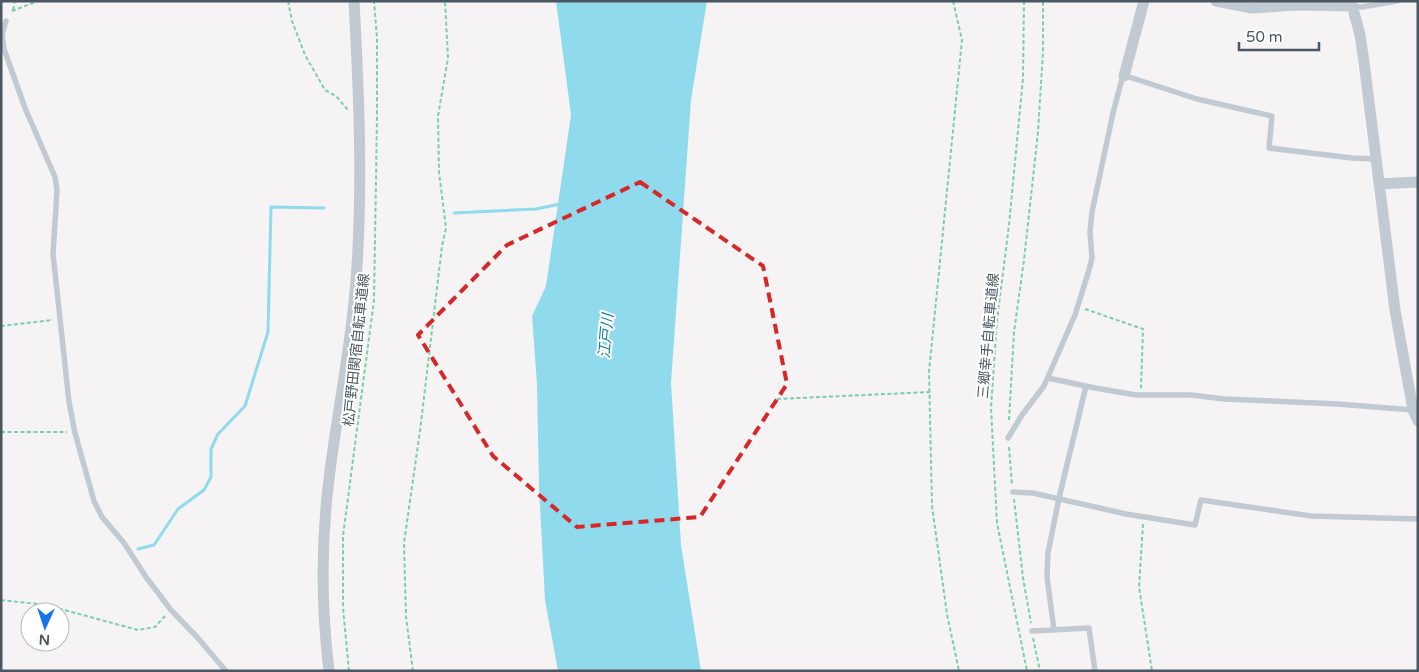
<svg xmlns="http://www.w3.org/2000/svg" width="1419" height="672" viewBox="0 0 1419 672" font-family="'Varela Round','Noto Sans JP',sans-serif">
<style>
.water{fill:#90daee}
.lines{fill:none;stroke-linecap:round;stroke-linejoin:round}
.stream{stroke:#90daee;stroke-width:3}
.path{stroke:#7ad0a6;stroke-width:2;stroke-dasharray:4 2.5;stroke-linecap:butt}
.lane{stroke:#c1cad2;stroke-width:5.5}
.street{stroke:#c1cad2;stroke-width:11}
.marked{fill:none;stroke:#d62828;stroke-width:4;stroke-dasharray:10 6;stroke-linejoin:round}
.labels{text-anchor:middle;stroke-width:4;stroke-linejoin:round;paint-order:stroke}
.street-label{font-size:14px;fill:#4a5661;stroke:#fff}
.water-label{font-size:15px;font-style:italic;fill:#0c7c9b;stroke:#fff}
</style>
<rect width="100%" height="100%" fill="#f5f3f3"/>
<!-- water -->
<path class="water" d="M556,1H707L691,100L671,383L681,545L701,671H558L545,600L539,486L537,384L532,316L546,286L571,115Z"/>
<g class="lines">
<!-- stream -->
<path class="stream" d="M454,213L536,209L560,204
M138,549L154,545L178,509L204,490L211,477V449L218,434L245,406L268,332L271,207L324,208"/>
<!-- path -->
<path class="path" d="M288,1L292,21L305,55L325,90L336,96L348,110
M953,1L962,40L929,372L932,506L947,614L959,671
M1024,1L1023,78L1009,225L997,320L991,408L997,523L1027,671
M13,10L15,1
M12,11L38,1
M1085,309L1143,329L1141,388
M1,326L53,320
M777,399L930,392
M1009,420L1014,332L1024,260L1038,132L1043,51V1
M1,432H67
M1009,447L1012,484
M1014,499L1023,578L1031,623
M1143,524L1139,587L1152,671
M1,600L46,605L138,630L155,627L165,616
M1033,638L1040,671
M349,671L343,608V536L374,300L377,117V38L374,1
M413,671L406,617L404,543L420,431L442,246L446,228L439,172L438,116L448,58L445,1"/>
<!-- lane -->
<path class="lane" d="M1352,6L1362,7L1397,1
M6,21L2,34L4,49L25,108L55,177L57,190L53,254L69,402L75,433L94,501L102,517L124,543L146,577L171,610L197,637L226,671
M1048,378L1095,388L1136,395H1191L1224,399L1338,404L1413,410
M1008,438L1022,415L1044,386L1075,315L1089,270L1092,258L1090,232L1092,212L1113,113L1123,75L1197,99L1272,116L1269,148L1352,158L1376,159
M1013,492L1033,493L1126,514L1195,525L1201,500L1311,516L1418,519
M1054,630L1047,577L1048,553L1059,498L1086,386
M1032,631L1089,628L1095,671"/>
<!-- street -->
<path class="street" d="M1216,1L1252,8L1297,5L1352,6
M1351,1L1360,35L1364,62L1395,310L1413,410L1418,421
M1124,76L1144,1
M1379,184L1418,182
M329,671C322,613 321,555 327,497C334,425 351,353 356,280C363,188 359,94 354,1"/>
</g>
<!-- marked area -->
<path class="marked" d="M640,182L763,266L787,384L700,517L577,527L493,456L418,335L507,245Z"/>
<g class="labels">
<!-- street labels -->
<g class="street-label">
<text transform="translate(988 336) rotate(-85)" y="5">三郷幸手自転車道線</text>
<text transform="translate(356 350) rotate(-84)" y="5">松戸野田関宿自転車道線</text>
</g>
<!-- water labels -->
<g class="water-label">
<text transform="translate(606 336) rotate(-85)" y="5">江戸川</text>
</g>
</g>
<!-- border -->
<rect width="1419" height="672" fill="none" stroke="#4a5661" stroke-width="5"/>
<!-- north arrow -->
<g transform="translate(45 627) rotate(183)"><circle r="24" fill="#ffffff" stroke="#b7bbc0"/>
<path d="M0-4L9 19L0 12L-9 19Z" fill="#1a73e8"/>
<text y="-8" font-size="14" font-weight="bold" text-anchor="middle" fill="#4a5661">N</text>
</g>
<!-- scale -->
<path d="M1239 42v8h80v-8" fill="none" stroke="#4a5661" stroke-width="2.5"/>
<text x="1246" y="42" font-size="15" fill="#4a5661" stroke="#ffffff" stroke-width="4" paint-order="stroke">50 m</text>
</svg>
